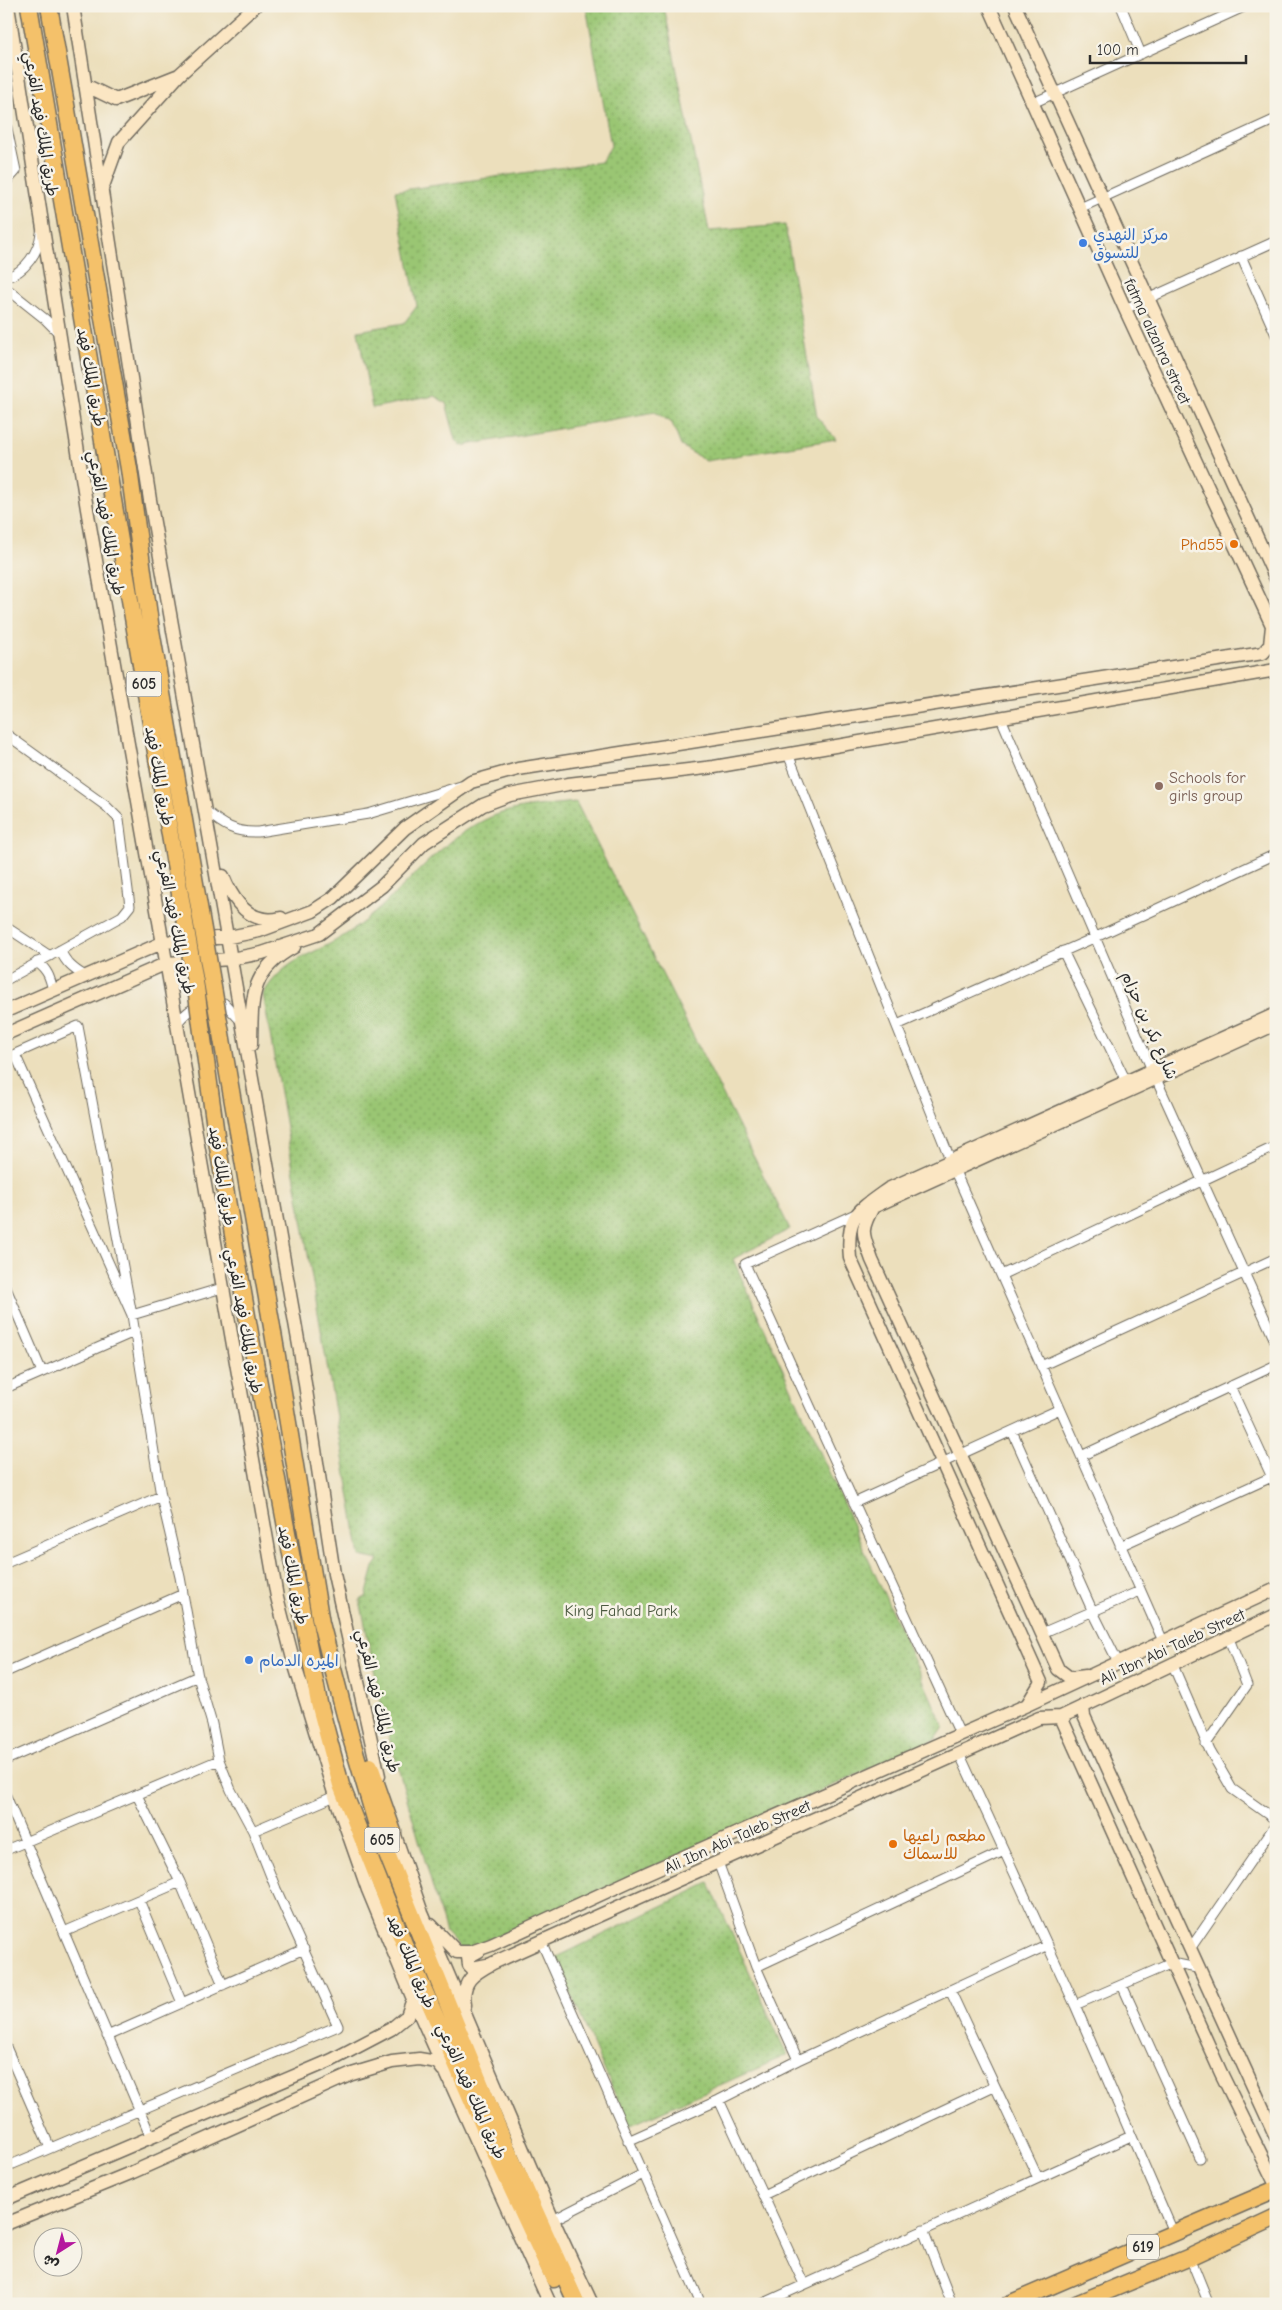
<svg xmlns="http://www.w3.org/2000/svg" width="1282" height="2310" viewBox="0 0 1282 2310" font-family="'Comic Neue','Playpen Sans Arabic',sans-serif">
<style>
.green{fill:url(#green-dots);stroke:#62784f}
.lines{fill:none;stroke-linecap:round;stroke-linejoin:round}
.street-casing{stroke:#6f6a5e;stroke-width:11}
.secondary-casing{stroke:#6f6a5e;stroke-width:15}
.highway-casing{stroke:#6f6a5e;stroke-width:19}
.street{stroke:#fff;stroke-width:9}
.secondary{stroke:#fbe6c3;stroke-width:12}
.highway{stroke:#f4c16a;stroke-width:16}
.highway-bridge-casing{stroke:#6f6a5e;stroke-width:19;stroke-linecap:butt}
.highway-bridge{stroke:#f4c16a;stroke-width:16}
.shop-dot{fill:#3f7fe0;stroke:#f7f3e8;stroke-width:2}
.food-dot{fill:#e8710a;stroke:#f7f3e8;stroke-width:2}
.education-dot{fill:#8d6e63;stroke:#f7f3e8;stroke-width:2}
.labels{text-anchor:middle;stroke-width:5;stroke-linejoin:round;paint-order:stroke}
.shield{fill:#f7f3e8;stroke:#686764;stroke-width:1}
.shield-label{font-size:15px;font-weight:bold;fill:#2b2b2b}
.street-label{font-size:16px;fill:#2b2b2b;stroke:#f7f3e8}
.shop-label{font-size:16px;fill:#366cbe;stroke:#f7f3e8;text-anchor:start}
.food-label{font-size:16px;fill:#c56008;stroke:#f7f3e8;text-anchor:end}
.education-label{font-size:16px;fill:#785e54;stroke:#f7f3e8;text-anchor:start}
.park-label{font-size:16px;fill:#4c5a41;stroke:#f7f3e8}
</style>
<defs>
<pattern id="green-dots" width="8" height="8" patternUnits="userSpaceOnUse" patternTransform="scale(1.25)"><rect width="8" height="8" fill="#9ac673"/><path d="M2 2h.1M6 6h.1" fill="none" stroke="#7ea15f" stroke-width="1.8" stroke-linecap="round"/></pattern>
</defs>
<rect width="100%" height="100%" fill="#f7f3e8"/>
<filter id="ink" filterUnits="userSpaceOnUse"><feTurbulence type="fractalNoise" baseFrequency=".02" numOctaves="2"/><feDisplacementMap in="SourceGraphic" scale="10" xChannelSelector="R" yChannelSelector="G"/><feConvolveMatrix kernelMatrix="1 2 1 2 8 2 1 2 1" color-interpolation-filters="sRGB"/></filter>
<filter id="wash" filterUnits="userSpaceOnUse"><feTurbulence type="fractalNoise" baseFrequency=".0096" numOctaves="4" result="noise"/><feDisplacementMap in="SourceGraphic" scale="20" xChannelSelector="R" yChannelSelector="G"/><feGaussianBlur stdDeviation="1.12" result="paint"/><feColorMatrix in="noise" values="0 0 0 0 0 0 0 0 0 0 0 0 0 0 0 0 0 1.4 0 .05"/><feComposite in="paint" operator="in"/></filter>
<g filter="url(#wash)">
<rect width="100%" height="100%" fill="#ecdfbc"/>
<!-- green -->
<path class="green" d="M586,6H664L709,231L785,225L817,417L836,439L706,461L681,446L672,423L655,412L461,446L456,440L446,403L434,396L372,408L358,331L404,323L417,306L395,191L601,162L611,146Z
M576,802L790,1229L733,1259L944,1727L936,1739L469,1949L462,1950L446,1933L385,1723L360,1600L366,1597L374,1567L379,1560L360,1556L263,994C286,956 314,956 348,933C401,898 434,841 493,816C518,806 548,805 576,802Z
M709,1883L787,2055L629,2126L555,1958Z"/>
</g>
<g filter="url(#ink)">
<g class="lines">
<defs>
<path id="street" d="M1121,6L1141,54
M1033,103L1246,6
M6,124L16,171L6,182
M1080,208L1276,119
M1241,256L1276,335
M6,277C25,273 39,251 41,233
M6,288L45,319L59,333
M1125,309L1276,241
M1001,718L1152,1070L1276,1343
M6,734L106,806L119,819L130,906L122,916L6,980
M788,754L954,1169L1163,1641
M206,811C223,825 235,833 258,832L368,814L461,786
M6,927L50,956
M60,950C66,963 73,969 85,976
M1063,951L1126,1081
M37,962C48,970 50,978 53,990
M178,1022C192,1005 202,1003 224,1003L241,1021
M897,1025L1096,937L1276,854
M15,1054L132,1315L222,1288
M6,1058L78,1026L132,1315L161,1496L180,1577L198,1677L212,1724L219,1760L231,1790L253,1831L276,1889L338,2026L6,2167
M855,1214L745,1264L960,1734
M1001,1275L1276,1146
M6,1288L42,1372
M1041,1366L1276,1258
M1230,1386L1276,1486
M6,1388L134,1332
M1012,1431L1093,1612L1118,1662
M1081,1456L1276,1365
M854,1503L1060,1409
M1120,1546L1276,1475
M6,1563L161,1496
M1042,1633L1140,1591
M1172,1663L1210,1751L1232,1789L1276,1820
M6,1672L183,1594
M1206,1744L1247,1685L1228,1636
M960,1755L1075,2005L1174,2234
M6,1760L198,1676
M137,1795L180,1882L223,1985
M6,1796L151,2137
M253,1831L335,1796
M6,1850L219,1760
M718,1862L756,1967L798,2060
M139,1900L182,2003
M64,1932L180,1882
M541,1941L701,2304
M1190,1949L1276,1824
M756,1967L1004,1851
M1122,1985L1200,2158
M950,1990L1038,2178
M1075,2005L1172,1963L1197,1968
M107,2036L304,1949
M6,2047L50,2148
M719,2100L804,2284
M628,2141L719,2100L798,2060L1048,1945
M763,2195L994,2086
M553,2220L643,2174
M923,2230L952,2304
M1190,2257L1209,2304
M762,2304L1131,2136"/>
<path id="secondary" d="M8,6L87,509L277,1597L293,1659L335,1796L368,1890L413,1999L550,2304
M73,6L150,500L300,1351L334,1574L379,1776
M989,6L1125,309L1276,634
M1015,6L1276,579
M179,75L255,6
M85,85L116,100L179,75L119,142L102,189
M223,876C233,901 251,926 281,918
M6,1011L164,942L229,937L259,931L313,911L333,898L405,828L471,782L518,769L1263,653L1270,645L1272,626
M6,1034L167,963L231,959L262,953L319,934L382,886L424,843L483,805L510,795L568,784L714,767L1276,670
M251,1045C252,1000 249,971 294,947
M1086,1676L1070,1678L1058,1669L872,1260C863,1234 859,1232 873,1207L1276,1024
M1027,1705L1041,1682L850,1258C846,1216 856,1212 888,1189L1276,1014
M1083,1706L1084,1716L1276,2137
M1061,1717L1221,2073L1276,2185
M391,1824L422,1913L553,2220L592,2304
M431,1925L457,1952H471L491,1945L647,1873L1027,1705L1276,1589
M479,1951L468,1957L469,1965L472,1968L487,1965
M465,2005C461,1981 473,1974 493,1963L1039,1718L1061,1717L1276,1615
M6,2199L332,2060L391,2029L407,2016L413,1999
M6,2224L133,2172L352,2074L392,2062L419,2059L437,2062L443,2070"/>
<path id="highway" d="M276,1350L321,1623L351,1738L381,1839L503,2140L577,2304
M255,1362L319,1703L341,1785L407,1951L492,2146L554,2279
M370,1766L393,1832
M1009,2304L1276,2189
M1076,2304L1190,2257L1276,2217"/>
</defs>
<!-- street casing -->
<use href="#street" class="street-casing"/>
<!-- secondary casing -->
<use href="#secondary" class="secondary-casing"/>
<!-- highway casing -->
<use href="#highway" class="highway-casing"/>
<!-- street -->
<use href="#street" class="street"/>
<!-- secondary -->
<use href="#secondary" class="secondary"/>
<!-- highway -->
<use href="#highway" class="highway"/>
<defs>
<path id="highway-bridge" d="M29,6L196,988L217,1142L255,1362
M49,6L129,469L151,630L276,1350"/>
</defs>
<!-- highway-bridge casing -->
<use href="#highway-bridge" class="highway-bridge-casing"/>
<!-- highway-bridge -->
<use href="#highway-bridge" class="highway-bridge"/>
</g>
</g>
<!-- markers -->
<g class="shop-dot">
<circle cx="1083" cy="243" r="5"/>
<circle cx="249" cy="1660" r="5"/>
</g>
<g class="food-dot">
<circle cx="1234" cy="544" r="5"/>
<circle cx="893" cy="1844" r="5"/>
</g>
<circle class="education-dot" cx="1159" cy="786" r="5"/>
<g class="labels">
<!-- shield labels -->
<g class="shield">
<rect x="126.5" y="671.5" width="35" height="25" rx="4"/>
<rect x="364.5" y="1827.5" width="35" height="25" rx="4"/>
<rect x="1127" y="2234.5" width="32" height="25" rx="4"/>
</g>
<g class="shield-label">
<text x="144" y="689">605</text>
<text x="382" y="1845">605</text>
<text x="1143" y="2252">619</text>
</g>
<!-- street labels -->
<g class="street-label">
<text transform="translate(42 124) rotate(81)" y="6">طريق الملك فهد الفرعي</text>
<text transform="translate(1158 341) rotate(65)" y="6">fatma alzahra street</text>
<text transform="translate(92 377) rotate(80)" y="6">طريق الملك فهد</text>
<text transform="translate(107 523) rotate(80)" y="6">طريق الملك فهد الفرعي</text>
<text transform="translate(160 776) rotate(80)" y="6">طريق الملك فهد</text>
<text transform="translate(176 922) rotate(79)" y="6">طريق الملك فهد الفرعي</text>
<text transform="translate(1150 1025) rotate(66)" y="6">شارع بكر بن حزام</text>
<text transform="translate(223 1176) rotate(81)" y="6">طريق الملك فهد</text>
<text transform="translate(245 1321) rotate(80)" y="6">طريق الملك فهد الفرعي</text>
<text transform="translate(294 1575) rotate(79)" y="6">طريق الملك فهد</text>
<text transform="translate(1172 1646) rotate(-25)" y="6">Ali Ibn Abi Taleb Street</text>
<text transform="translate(379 1701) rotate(77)" y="6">طريق الملك فهد الفرعي</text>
<text transform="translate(737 1836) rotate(-24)" y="6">Ali Ibn Abi Taleb Street</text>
<text transform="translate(412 1961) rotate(67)" y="6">طريق الملك فهد</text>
<text transform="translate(472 2091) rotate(66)" y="6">طريق الملك فهد الفرعي</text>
</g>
<!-- shop labels -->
<g class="shop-label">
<text x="1093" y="240">مركز النهدي<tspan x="1093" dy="18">للتسوق</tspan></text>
<text x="259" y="1666">الميره الدمام</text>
</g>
<!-- food labels -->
<g class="food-label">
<text x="1224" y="550">Phd55</text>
<text x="903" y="1841" text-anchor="start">مطعم راعيها<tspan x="903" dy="18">للاسماك</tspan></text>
</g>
<!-- education labels -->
<g class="education-label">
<text x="1169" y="783">Schools for<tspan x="1169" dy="18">girls group</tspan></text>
</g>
<!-- park labels -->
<g class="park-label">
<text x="621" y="1616">King Fahad Park</text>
</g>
</g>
<!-- margin -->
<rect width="1282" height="2310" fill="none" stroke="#f7f3e8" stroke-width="25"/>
<!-- north arrow -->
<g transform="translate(58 2252) rotate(216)"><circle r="24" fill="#f7f3e8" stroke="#a5a39c"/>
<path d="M0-4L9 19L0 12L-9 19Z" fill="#b5179e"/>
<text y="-8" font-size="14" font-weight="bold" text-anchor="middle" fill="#2b2b2b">ش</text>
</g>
<!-- scale -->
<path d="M1090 55v8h156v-8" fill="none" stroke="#2b2b2b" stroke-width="2.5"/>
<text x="1097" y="55" font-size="15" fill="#2b2b2b" stroke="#f7f3e8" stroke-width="4" paint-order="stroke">100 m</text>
</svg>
